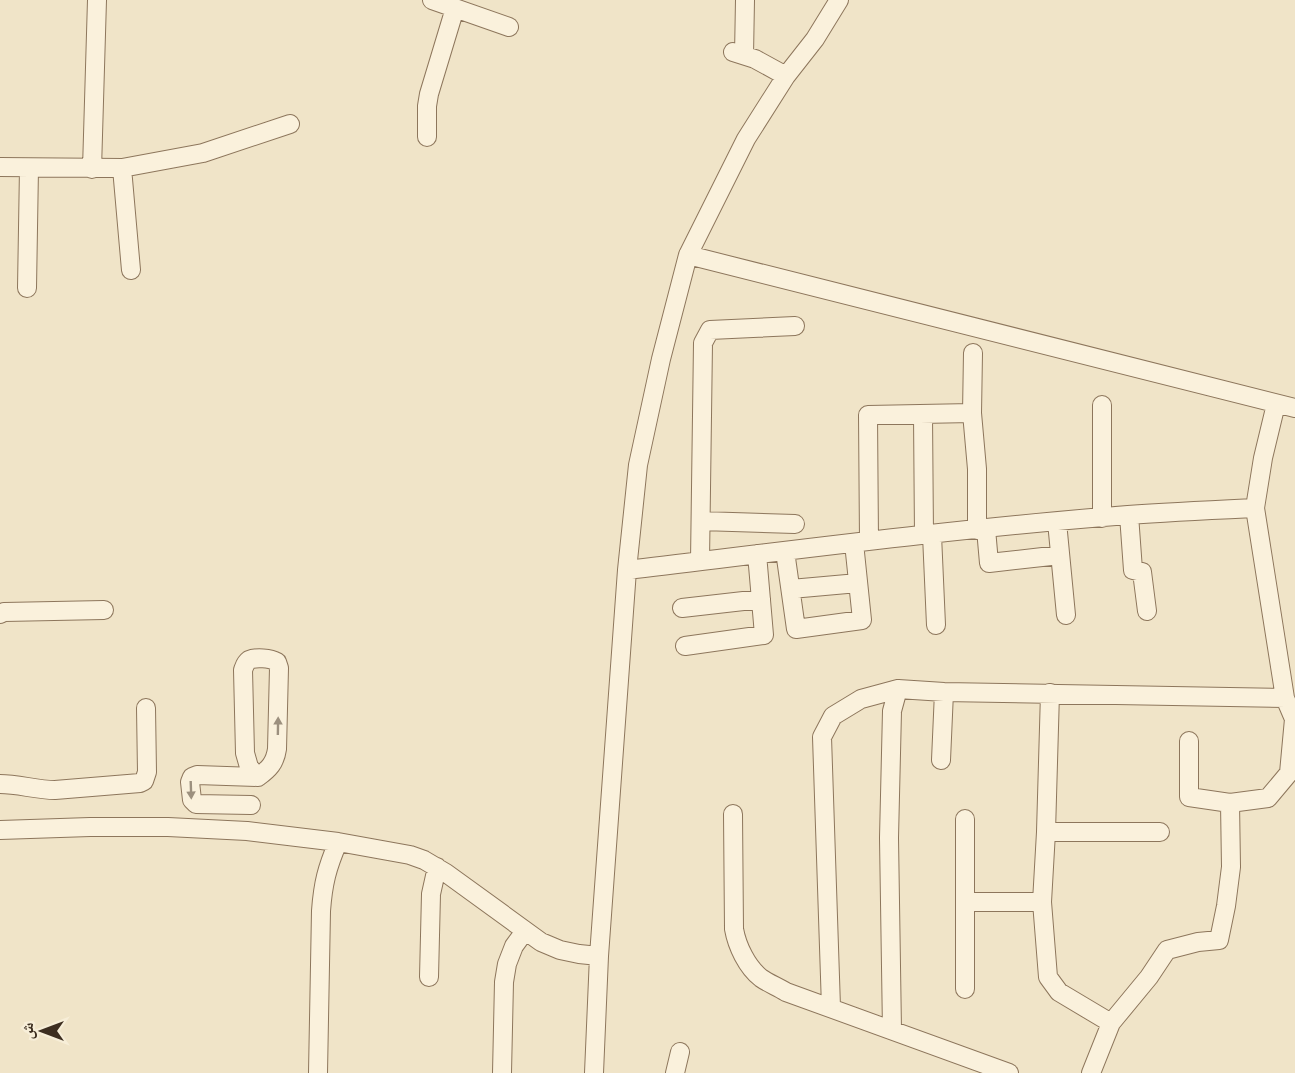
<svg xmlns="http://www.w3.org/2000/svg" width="1295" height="1073" viewBox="0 0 1295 1073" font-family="'Source Serif 4','Noto Naskh Arabic',serif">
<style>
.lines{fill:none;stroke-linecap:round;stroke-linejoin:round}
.minor-casing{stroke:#8d765c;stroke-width:20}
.minor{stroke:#faf1dc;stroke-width:18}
.oneway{fill:#9c907e}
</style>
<rect width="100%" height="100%" fill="#f0e4c8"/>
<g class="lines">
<defs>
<path id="minor" d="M432,0L509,27
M733,52L755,59L786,76
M744,55L745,0
M427,137V106L429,94L455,8
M0,167L122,168L203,153L290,124
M122,168L131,270
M92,169L97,0
M688,255L746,139L786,76L815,39L839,0
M27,288L29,168
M973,353L972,413L977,469V530
M1276,404L1263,458L1255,508L1285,698
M923,415L924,535
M1129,515L1133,570L1142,572L1147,611
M1102,518V405
M701,521L795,524
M1057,522L1066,615
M986,529L989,563L1060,555
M932,535L936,625
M869,541L868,415L972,413
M785,551L796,629L862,620L854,543
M700,561L703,343L710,330L795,326
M627,570C794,550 961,528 1128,515C1170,512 1213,510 1255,508
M791,589L858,583
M682,608L761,599
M0,614L4,612L104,610
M685,646L764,635L757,554
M1050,693L1046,832L1042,902L1048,977L1059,992L1111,1023
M1189,741V797L1230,803L1268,798L1289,773L1294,719
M941,760L944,692
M0,784C19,784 36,790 55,790L140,783L144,781L147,772L146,708
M251,805L196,804L192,800L190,782L192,777L197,775L258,777C269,769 275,763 277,749L279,668L277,662C270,658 256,657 249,660C245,663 245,665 243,670L245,753L249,767L258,777
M733,814L734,929C737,946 747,967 761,978C768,983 778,987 786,992L1009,1073
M965,819V989
M0,830L90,827H168L247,831L338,842L410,855L424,860L446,873L541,942L560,950L579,954L599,956
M1046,832H1160
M966,902H1042
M429,977L431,894L437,867
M831,1007L822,737L833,716L861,699L898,689L944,692L1285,698L1294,719H1295
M892,1030L889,838L892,711L898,689
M318,1073L321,911C323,883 327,868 338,842
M502,1073L504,982L507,964L514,946L525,931
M594,1073L599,956L627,570L638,465L661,359L688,255L1295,408
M675,1073L680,1052
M1091,1073L1111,1023L1149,977L1167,950L1198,942L1219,940L1226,906L1231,867L1230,803"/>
</defs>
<!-- minor casing -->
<use href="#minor" class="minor-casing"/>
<!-- minor -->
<use href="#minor" class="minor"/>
</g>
<!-- one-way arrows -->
<defs><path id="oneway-solid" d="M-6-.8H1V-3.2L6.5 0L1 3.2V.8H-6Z" transform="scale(1.5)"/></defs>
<g class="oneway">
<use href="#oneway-solid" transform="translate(278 726) rotate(-89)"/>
<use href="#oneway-solid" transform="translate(191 790) rotate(88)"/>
</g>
<!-- north arrow -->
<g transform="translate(42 1031) rotate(270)" stroke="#f7eed8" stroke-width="4.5" paint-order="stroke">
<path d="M0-4.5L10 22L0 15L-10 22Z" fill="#3d2e20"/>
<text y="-9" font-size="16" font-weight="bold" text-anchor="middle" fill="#3d2e20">ش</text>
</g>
</svg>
